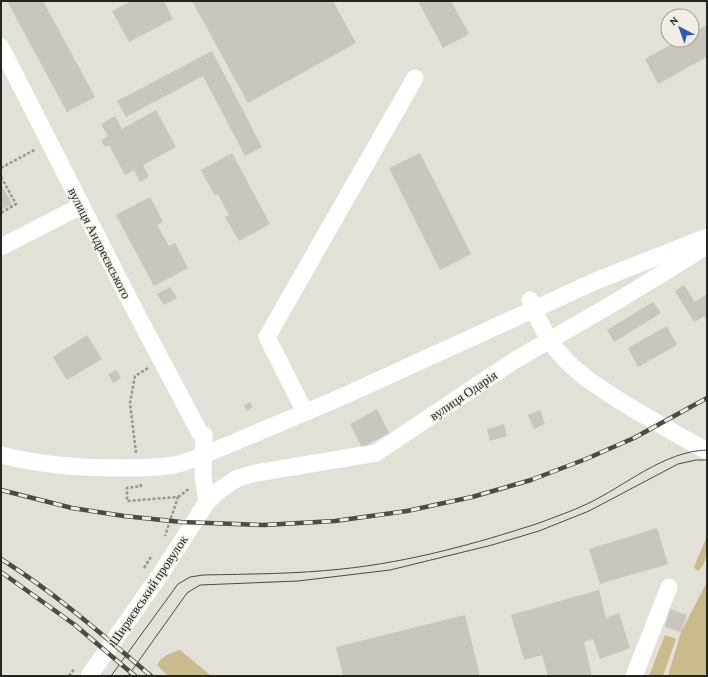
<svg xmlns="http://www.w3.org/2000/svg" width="708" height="677" viewBox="0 0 708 677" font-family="'Crimson Pro',serif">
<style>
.green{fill:#c9bb8a}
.building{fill:#c8c6bd}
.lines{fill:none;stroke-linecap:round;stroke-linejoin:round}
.path{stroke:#989690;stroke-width:2.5;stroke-dasharray:3 2;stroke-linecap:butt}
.minor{stroke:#fff;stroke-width:17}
.tram{stroke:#4c4b46;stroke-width:1}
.rail-casing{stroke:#4c4b46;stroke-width:4.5}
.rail{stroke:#f0ede4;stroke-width:3;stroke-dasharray:9;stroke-linecap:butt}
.labels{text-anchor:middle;stroke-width:3;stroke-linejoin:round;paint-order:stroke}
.street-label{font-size:13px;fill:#252421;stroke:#f0ede4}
</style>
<rect width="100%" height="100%" fill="#e2e0d7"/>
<!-- green -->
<path class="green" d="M707,536C707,547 708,563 698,571L695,569L694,567Z
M707,582V676H668L681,632Z
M665,635L676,639L663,676H649Z
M180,650L209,674L211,676H168L157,665C163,655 170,653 180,650Z"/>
<!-- building -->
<path class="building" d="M7,1H43L95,97L67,112Z
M131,1H164L173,19L129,42L112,11Z
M192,1H333L356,43L248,103Z
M418,1H451L469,34L443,48Z
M707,25V57L658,84L645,59L679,40H692V33Z
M212,51L262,147L245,156L203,76L126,117L117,101Z
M156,110L176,147L143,165L149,177L140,182L134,170L125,175L109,145L105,147L101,140L108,136L101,124L115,116L122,129Z
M232,153L270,224L239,241L225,217L229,215L218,194L215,196L201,170Z
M420,153L471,254L440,270L389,168Z
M1,184L12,204L1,210Z
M150,197L163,222L157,225L169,246L175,243L188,268L154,286L116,215Z
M684,285L695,302L707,294V321L704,316L694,322L675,291Z
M170,287L177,298L164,305L157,294Z
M653,302L661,313L614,342L607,330Z
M667,326L677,345L638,367L628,348Z
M87,335L102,359L67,380L53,357Z
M116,370L121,378L113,383L108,374Z
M250,402L253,407L247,411L244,405Z
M377,409L389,433L362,448L350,424Z
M540,410L545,424L534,429L528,415Z
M504,424L507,436L490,441L487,429Z
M657,528L668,564L600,584L589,549Z
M599,590L606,618L619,613L630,648L600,659L593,639L584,642L592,676H548L542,655L524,660L511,615Z
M670,609L687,615L681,632L665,627Z
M465,615L480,676H343L336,647Z"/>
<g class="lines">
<!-- path -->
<path class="path" d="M1,168L36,149
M1,177L16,204L1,213
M136,453L130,403L135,376L148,368
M140,484L141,486L127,488V501L178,497L165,536
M178,497L190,488
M144,568L152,555
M69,676L74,669"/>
<!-- minor -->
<path class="minor" d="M1,47L131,303L200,433L204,435L203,476L207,502
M1,247L81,206
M530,300C536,313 542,329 550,341C571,372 604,391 635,410C659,424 683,438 707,451
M305,412L267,337L415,78
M1,455C40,465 82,468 122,468C139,468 156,468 174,465C181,464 189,460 197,458L344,396L598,280L707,237
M89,676L162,572L207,502L221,489L238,478L256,473L376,453L512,362L619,300L707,246
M634,676L669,587"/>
<!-- tram -->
<path class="tram" d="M111,676L178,584L190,577L203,575C249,574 296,574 342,569C409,562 475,544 539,523C555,517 572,511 587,504C625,486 664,451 707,450
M128,676L187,593L200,585L298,581L390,570L492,545L539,531L589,511L678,464L696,460H707"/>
<defs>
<path id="rail" d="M1,490L72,508L124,516L181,522L264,525L335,521L407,511L472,497L531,480L586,459L634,438L707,398
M1,559C55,593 103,635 151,676
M1,572L75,625L135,676"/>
</defs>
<!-- rail casing -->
<use href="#rail" class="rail-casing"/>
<!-- rail -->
<use href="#rail" class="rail"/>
</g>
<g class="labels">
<!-- street labels -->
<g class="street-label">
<text transform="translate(100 243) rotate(63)" y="5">вулиця Андреєвського</text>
<text transform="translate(463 395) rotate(-34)" y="5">вулиця Одарія</text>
<text transform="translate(148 590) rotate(-56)" y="5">Ширяєвський провулок</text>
</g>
</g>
<!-- border -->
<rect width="708" height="677" fill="none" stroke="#252421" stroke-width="4"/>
<!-- north arrow -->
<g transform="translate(680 28) rotate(319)"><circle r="19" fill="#f0ede4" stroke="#9f9d96"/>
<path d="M0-3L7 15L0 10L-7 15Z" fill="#2857c6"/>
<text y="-6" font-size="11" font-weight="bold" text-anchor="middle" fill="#252421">N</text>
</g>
</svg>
